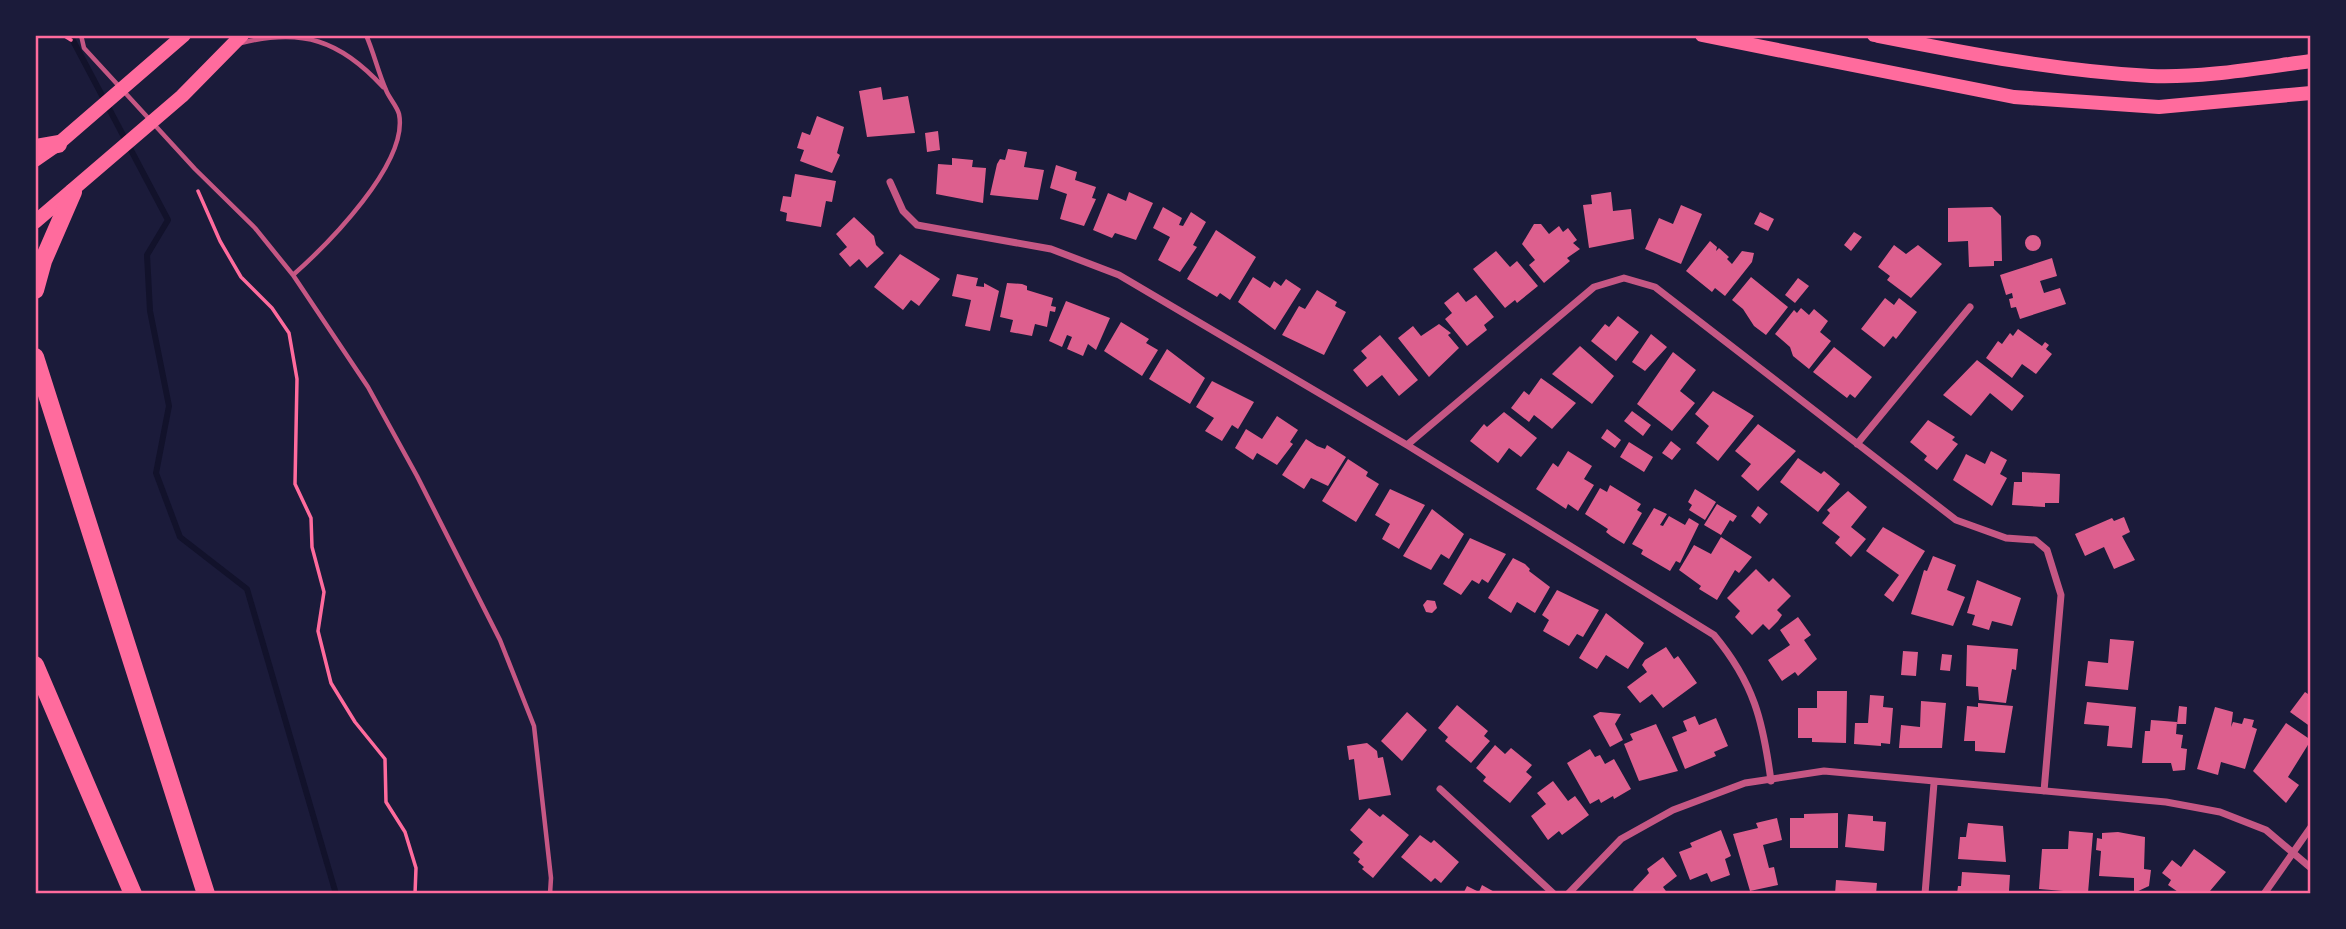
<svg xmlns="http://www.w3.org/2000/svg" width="2346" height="929" viewBox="0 0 2346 929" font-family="'Fira Sans',sans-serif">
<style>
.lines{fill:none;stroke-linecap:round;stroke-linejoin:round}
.stream{stroke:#12122b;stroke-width:6}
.building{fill:#dd5f8e}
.path{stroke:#ff6b9d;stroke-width:3.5}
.service{stroke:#c65784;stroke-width:4.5}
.minor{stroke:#c65784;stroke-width:7}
.secondary{stroke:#ff6b9d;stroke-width:14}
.motorway{stroke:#ff6b9d;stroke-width:18}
.neatline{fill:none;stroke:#ff6b9d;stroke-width:2.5}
</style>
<rect width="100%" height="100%" fill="#1b1b3a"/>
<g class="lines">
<!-- stream -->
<path class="stream" d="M70,35L168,220L147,255L150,311L169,406L156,473L180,537L247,589L336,894"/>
</g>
<!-- building -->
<path class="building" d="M881,87L883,100L908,96L915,133L867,137L859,91Z
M817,116L844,127L837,153L840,155L832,173L800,161L804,150L797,148L802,132L810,135Z
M938,131L940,150L927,152L925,133Z
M1008,149L1027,152L1024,167L1044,170L1038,200L990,195L997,164L1000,159L1005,160Z
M952,158L973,160L972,167L986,168L983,203L936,194L938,164L952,165Z
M1056,165L1077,172L1075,180L1096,187L1092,198L1096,199L1084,226L1060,219L1067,194L1050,188Z
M795,174L836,181L832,202L826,201L821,227L786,221L787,213L780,211L783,196L791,197Z
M1129,192L1153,203L1136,240L1115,233L1112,238L1093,230L1108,193L1126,201Z
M1611,192L1613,211L1631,209L1634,239L1589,248L1583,205L1592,204L1591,195Z
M1681,205L1702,214L1681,264L1645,249L1659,218L1673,224Z
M1163,207L1182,218L1179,225L1183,226L1191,212L1206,222L1193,245L1197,247L1180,272L1158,260L1170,237L1153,228Z
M1992,207L2001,216L2002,261H1994V266L1969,267L1968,241L1948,242V208Z
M1760,212L1774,219L1768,231L1754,224Z
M854,217L874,236L876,245L884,253L867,268L859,259L850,267L839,254L847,247L836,234Z
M1534,224H1541L1549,234L1559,226L1563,232L1568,228L1577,240L1573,243L1580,249L1567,258L1570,261L1544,283L1529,265L1535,260L1522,244Z
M1216,230L1256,257L1230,300L1220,293L1217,297L1187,279Z
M1854,232L1862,237L1851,251L1844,245Z
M2025 243a8 8 0 1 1 16 0a8 8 0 1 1-16 0Z
M1710,241L1717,247L1716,251L1719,248L1729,257L1727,259L1732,264L1742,251L1754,253L1752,262L1725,296L1715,288L1712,292L1686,271Z
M1894,245L1906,254L1918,245L1942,264L1911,298L1887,280L1890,276L1878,267Z
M1496,251L1510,267L1517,261L1538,286L1517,303L1515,300L1505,308L1473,269Z
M900,254L940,279L919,306L911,300L903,310L874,287Z
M2052,258L2057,276L2040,281L2044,293L2060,288L2066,304L2020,319L2016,307L2011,308L2009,299L2013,298L2012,293L2006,295L2000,275Z
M957,274L978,278L976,286L984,287V283L999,291L990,331L965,326L971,300L952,296Z
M1253,277L1270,288L1274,281L1281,286L1286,279L1301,289L1275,330L1238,302Z
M1751,277L1788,307L1766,335L1754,326L1743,309L1732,300Z
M1798,278L1809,286L1795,303L1785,295Z
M1007,283L1022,284L1027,286V290L1053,298L1051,306L1056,307L1055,312L1050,311L1047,327L1035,324L1032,336L1010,332L1013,320L1000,317Z
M1317,290L1337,302L1335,306L1346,312L1324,355L1282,335L1299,306L1305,309Z
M1458,292L1466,302L1476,295L1494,317L1484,325L1487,330L1467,346L1445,319L1452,313L1444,303Z
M1885,298L1894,305L1899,298L1917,312L1896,339L1893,336L1884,347L1861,329Z
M1066,301L1110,318L1096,350L1088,344L1083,356L1067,349L1072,337L1067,335L1062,347L1049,341Z
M1801,308L1809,315L1814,309L1828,321L1820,332L1831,341L1809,369L1793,356L1790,347L1775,334L1794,310L1797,313Z
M1618,316L1639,332L1616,361L1591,341L1605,324L1609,327Z
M1121,322L1149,339L1146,343L1158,350L1142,376L1104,351Z
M1439,324L1451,333L1448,335L1459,348L1429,377L1398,338L1413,326L1421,336Z
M2018,329L2042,346L2045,342L2049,345L2046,349L2052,354L2036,374L2022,364L2012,378L1986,358L1998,341L2002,344L2010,333L2013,336Z
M1651,334L1667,347L1645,371L1632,362Z
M1380,335L1418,380L1399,396L1382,375L1367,387L1353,370L1367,358L1361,351Z
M1580,346L1614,376L1592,404L1552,374Z
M1834,347L1872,377L1855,398L1850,394L1847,398L1813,372Z
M1167,349L1205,378L1190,404L1149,379Z
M1673,352L1696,370L1680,391L1695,403L1672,431L1637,404Z
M1977,360L2024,396L2012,411L1990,393L1971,416L1943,395Z
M1541,378L1576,403L1552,429L1534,415L1529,422L1511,408L1524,391L1529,395Z
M1212,381L1254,402L1238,429L1232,425L1222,441L1205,431L1214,418L1196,407Z
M1713,391L1754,416L1718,461L1696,443L1709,426L1695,414Z
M1632,411L1651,425L1643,436L1624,421Z
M1504,412L1537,438L1521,457L1509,448L1498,463L1470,441L1484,424L1487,427Z
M1277,416L1298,430L1290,442L1293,444L1277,465L1257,453L1253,460L1235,448L1246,429L1262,439Z
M1928,420L1955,437L1952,440L1958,444L1937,470L1924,460L1927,456L1910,442Z
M1758,424L1796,451L1758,491L1741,476L1751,464L1735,451Z
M1607,429L1621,440L1615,448L1601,438Z
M1306,439L1317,446L1325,449L1327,445L1346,457L1328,486L1311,478L1304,489L1282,475Z
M1671,441L1681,449L1672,460L1662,453Z
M1629,442L1653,457L1644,472L1620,457Z
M1568,451L1592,466L1584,479L1594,485L1578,511L1568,504L1566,509L1536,489L1553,463L1558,467Z
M1991,451L2007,460L2000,474L2007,478L1992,506L1953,480L1966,454L1985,464Z
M1798,458L1821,474L1824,471L1840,484L1818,512L1780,482Z
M1348,459L1368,472L1366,476L1379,484L1356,522L1322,501Z
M2022,472L2060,474L2059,503H2045V507L2012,505L2014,482H2022Z
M1610,485L1641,504L1637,510L1642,513L1624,544L1611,536L1606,532L1608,529L1585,514L1600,488L1607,492Z
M1390,489L1425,505L1399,549L1382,539L1390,524L1375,515Z
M1695,489L1716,502L1705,520L1689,510L1692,505L1688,502Z
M1848,491L1867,507L1851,527L1866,539L1851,557L1835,543L1840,537L1822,523L1830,513L1827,510Z
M1717,504L1737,516L1733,522L1730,520L1721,535L1704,525Z
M1758,506L1768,514L1760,524L1751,516Z
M1654,508L1667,514L1660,525L1663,526L1669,516L1685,525L1689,518L1699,524L1680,563L1676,561L1670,571L1641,554L1643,550L1632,544Z
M1432,509L1464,534L1449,559L1441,554L1431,570L1403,556Z
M2124,517L2130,532L2122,536L2135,560L2114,569L2104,547L2085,556L2075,534L2112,518L2114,521Z
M1883,527L1925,551L1893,602L1884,595L1899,575L1866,551Z
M1721,537L1752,557L1739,573L1735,570L1717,600L1699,589L1701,586L1679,570L1694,545L1711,554Z
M1470,538L1506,554L1488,583L1482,579L1479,584L1472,580L1461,595L1443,584Z
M1933,556L1956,565L1947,590L1965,597L1953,626L1911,614L1924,570L1927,571Z
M1513,558L1525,564L1530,569L1529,571L1550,587L1535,613L1517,602L1511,613L1488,598Z
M1756,569L1769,582L1773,578L1791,596L1777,610L1782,615L1778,621L1769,630L1763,624L1752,635L1735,617L1740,611L1727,598Z
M1977,580L2021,598L2012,626L1992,621L1989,630L1972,625L1975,615L1967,613Z
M1557,590L1599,610L1583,637L1577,634L1569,646L1543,631L1549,620L1542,615Z
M1427,600L1435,601L1437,608L1432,613L1426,612L1423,605Z
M1606,613L1644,643L1628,669L1606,655L1597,669L1579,658Z
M1798,617L1811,635L1804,640L1817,659L1798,676L1795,672L1782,681L1768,660L1790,645L1780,630Z
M2110,639L2134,641L2128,690L2085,686L2088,661L2108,663Z
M1967,645L2018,649L2016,670L2012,669L2006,703L1979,700L1978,687L1966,686Z
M1666,647L1674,659L1678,656L1697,683L1663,708L1652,694L1640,703L1627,687L1647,672L1642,665L1645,660Z
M1903,651L1918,652L1916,676L1901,675Z
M1942,654L1952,655L1950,671L1940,670Z
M1817,691H1847L1846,743L1812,742V738H1798V708H1817Z
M2305,692L2311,696V727L2290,712Z
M1870,695L1884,696L1883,707L1893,708L1890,744L1881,743V746L1854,744L1855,723H1868Z
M1921,701L1946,703L1942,748H1899L1901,725L1920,727Z
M2087,702L2136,707L2132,748L2107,746L2109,726L2084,724Z
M1978,703L2013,706L2005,753L1975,751V741H1964L1967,706L1978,707Z
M1457,705L1488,731L1484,736L1490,741L1471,763L1445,741L1448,737L1438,728Z
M2179,706L2187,707L2186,724H2177Z
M2215,707L2233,712L2231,727L2233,722L2242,724L2244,718L2254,720L2252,727L2257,729L2245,769L2221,762L2218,775L2197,769Z
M1407,712L1427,730L1402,761L1381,741Z
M1600,712L1621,714L1615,724L1623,740L1610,747L1593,716Z
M1695,716L1699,725L1716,718L1728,746L1714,752L1716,756L1685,769L1672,737L1687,731L1683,721Z
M2151,720L2177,722L2176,734L2183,735L2181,748L2187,749L2185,770L2173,771L2171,763H2142L2145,731H2150Z
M2286,723L2311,740L2288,777L2299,785L2286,803L2253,771Z
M1656,724L1678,771L1639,781L1624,744L1633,740L1630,734Z
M1367,743L1377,751L1378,758L1383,757L1391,795L1359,800L1354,759L1349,760L1347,746Z
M1495,745L1505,754L1511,748L1532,765L1526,772L1532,777L1510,803L1483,781L1486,777L1476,768Z
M1590,749L1595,757L1600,755L1605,764L1614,759L1631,789L1614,799L1613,796L1601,803L1599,799L1590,804L1567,763Z
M1553,781L1568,801L1575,796L1589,815L1562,835L1559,831L1548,840L1531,816L1546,804L1537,793Z
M1369,808L1380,817L1383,814L1409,835L1373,878L1362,869L1364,867L1358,862L1360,859L1353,853L1363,842L1350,830Z
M1838,813V848H1790V818H1804V814Z
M1848,814L1873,816V821L1886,822L1884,851L1845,847Z
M1777,818L1782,840L1763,845L1769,868L1774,867L1778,885L1750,891L1733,834L1758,828L1756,823Z
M1968,823L2003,826L2006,862L1958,859L1960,837H1966Z
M1721,830L1731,856L1725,859L1730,875L1711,882L1707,873L1690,880L1679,852L1692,847L1690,843Z
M2069,831L2093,833L2088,893L2039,889L2042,849H2068Z
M2118,832L2145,837L2144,869L2151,870L2149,886L2134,893V878L2099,876L2101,851L2096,850L2097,838L2102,839V833Z
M1420,835L1431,843L1434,840L1459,862L1441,883L1435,878L1431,882L1401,857Z
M2194,849L2226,872L2210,891L2213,894H2181L2168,885L2171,880L2162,873L2172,860L2181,867Z
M1663,857L1677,876L1663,887L1668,894H1636L1633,890L1649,873L1647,869Z
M1962,872L2010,875L2009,891L1957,894L1958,886H1961Z
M1836,880L1877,883L1876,894H1835Z
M1482,885L1498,894H1463L1467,886L1479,892Z"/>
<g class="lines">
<!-- path -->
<path class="path" d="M63,35L71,40
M198,191L220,241L241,277L272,308L289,333L297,379L295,484L311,518L312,547L324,592L318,631L331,683L355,722L385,759L386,802L405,832L416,868L415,894"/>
<!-- service -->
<path class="service" d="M81,35L84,48L195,169L255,228L293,275L368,387L417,476L500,640L534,726L551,878L550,894
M241,43C302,28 340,40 383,87
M293,275C327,245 409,163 399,114C397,106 389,98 386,90C378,72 374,53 366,35"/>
<!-- minor -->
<path class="minor" d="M890,182L903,211L917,225L1051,249L1119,275L1407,445L1714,635C1754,683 1763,721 1771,781
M1857,444L1970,307
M1407,445L1594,287L1624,278L1655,287L1956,520L2006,538L2035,540L2047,550L2061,595L2044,791
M1440,789L1554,894
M1568,894L1621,839L1673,810L1745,783L1824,771L2166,802L2220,812L2266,830L2311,868
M1925,894L1934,783
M2264,894L2311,827"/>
<!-- secondary -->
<path class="secondary" d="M1702,35L2014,97L2159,107L2311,93
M1874,35C1966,53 2057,71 2151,76C2204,78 2258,68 2311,61
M35,160L58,144L184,35
M35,222L182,96L242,35"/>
<!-- motorway -->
<path class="motorway" d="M35,148L58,144
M35,290L43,261L73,192
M35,357L206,894
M35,665L133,894"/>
</g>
<!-- border -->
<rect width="2346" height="929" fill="none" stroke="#1b1b3a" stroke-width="74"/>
<rect x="37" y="37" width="2272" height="855" class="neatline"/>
</svg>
